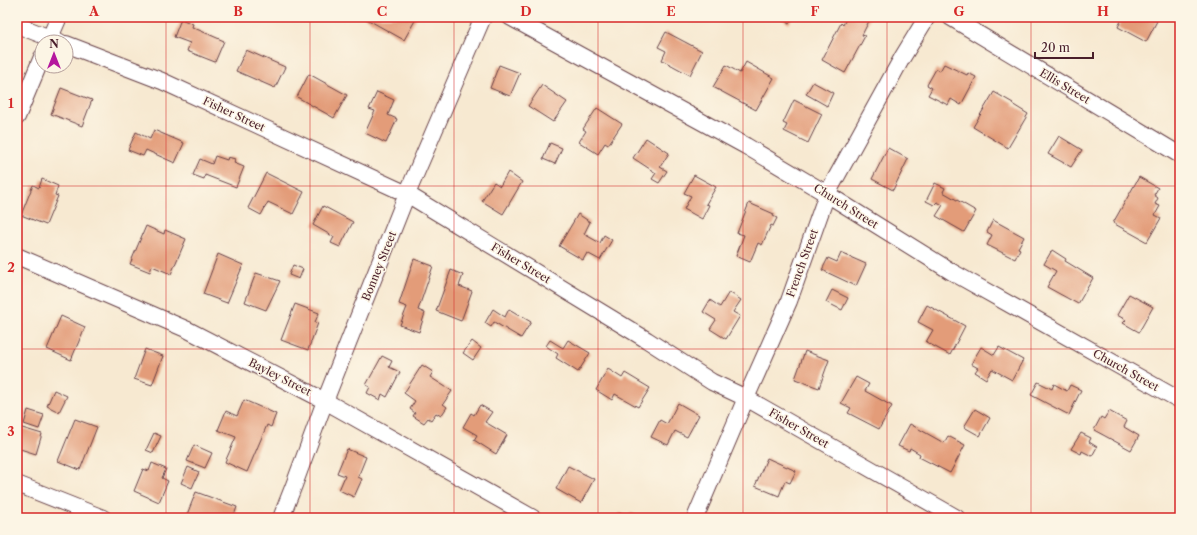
<svg xmlns="http://www.w3.org/2000/svg" width="1197" height="535" viewBox="0 0 1197 535" font-family="'Libre Caslon Text',serif">
<style>
.building{fill:#e39c79}
.lines{fill:none;stroke-linecap:round;stroke-linejoin:round}
.street-casing{stroke:#643d44;stroke-width:18}
.street{stroke:#fff;stroke-width:16}
.grid{fill:none;stroke:#d62828;stroke-width:1;stroke-opacity:0.55}
.labels{text-anchor:middle;stroke-width:3;stroke-linejoin:round;paint-order:stroke}
.street-label{font-size:11px;fill:#4a1f2b;stroke:#fcf5e5}
.neatline{fill:none;stroke:#d62828;stroke-width:1.5}
.grid-label{font-size:13px;text-anchor:middle;font-weight:bold;fill:#d62828}
</style>
<rect width="100%" height="100%" fill="#fcf5e5"/>
<filter id="ink" filterUnits="userSpaceOnUse"><feTurbulence type="fractalNoise" baseFrequency=".025" numOctaves="2"/><feDisplacementMap in="SourceGraphic" scale="8" xChannelSelector="R" yChannelSelector="G"/><feConvolveMatrix kernelMatrix="1 2 1 2 8 2 1 2 1" color-interpolation-filters="sRGB"/></filter>
<filter id="wash" filterUnits="userSpaceOnUse"><feTurbulence type="fractalNoise" baseFrequency=".012" numOctaves="4" result="noise"/><feDisplacementMap in="SourceGraphic" scale="16" xChannelSelector="R" yChannelSelector="G"/><feGaussianBlur stdDeviation="0.9" result="paint"/><feColorMatrix in="noise" values="0 0 0 0 0 0 0 0 0 0 0 0 0 0 0 0 0 1.4 0 .05"/><feComposite in="paint" operator="in"/></filter>
<g filter="url(#wash)">
<rect width="100%" height="100%" fill="#f7e9d1"/>
<g id="blocks">
<!-- building -->
<path class="building" d="M363,17H417L404,40Z
M779,17H793L789,24Z
M847,17H871L862,35L865,36L845,73L822,60L841,23L843,25Z
M1123,17H1149L1157,21L1146,42L1118,27Z
M181,19L193,24L192,27L224,41L215,62L187,51L190,43L174,37Z
M666,32L702,51L690,75L662,60L666,51L658,47Z
M246,50L285,67L275,88L236,71Z
M746,62L774,78L756,110L713,87L726,65L740,73Z
M944,64L967,75L968,73L976,77L961,105L951,99L948,105L928,95L932,88L927,85L936,69L940,71Z
M499,65L520,73L510,96L490,88Z
M309,74L347,95L334,118L297,97Z
M813,82L833,93L827,106L806,94Z
M542,85L567,102L553,122L528,106Z
M61,88L92,100L82,126L51,114Z
M377,92L394,100L388,115L397,119L386,143L365,133L375,111L369,109Z
M994,92L1013,103L1012,104L1028,114L1008,148L973,127Z
M794,100L822,114L808,143L784,131L787,125L783,123Z
M597,108L622,124L608,145L605,143L598,154L579,142L586,131L583,129Z
M154,130L184,143L175,163L146,150L143,156L128,150L136,132L150,139Z
M1059,136L1082,150L1071,167L1048,154Z
M646,138L669,153L660,167L667,171L659,183L652,179L656,173L633,158Z
M550,143L562,148L555,164L543,159Z
M888,148L908,159L893,190L872,179Z
M215,156L227,160L228,157L235,159L234,163L244,167L236,187L205,175L204,179L193,175L200,159L212,164Z
M508,172L522,182L503,214L482,201L494,182L500,186Z
M266,173L304,192L293,214L268,202L261,215L248,208Z
M694,175L716,187L706,204L709,205L702,219L684,209L691,196L684,193Z
M1139,177L1158,188L1154,195L1158,198L1155,204L1160,206L1155,215L1161,218L1147,242L1113,223Z
M42,179L58,186L55,195L58,196L46,225L21,215L33,185L39,188Z
M935,183L945,188L943,192L976,211L964,232L936,216L943,205L937,202L934,205L926,201Z
M749,203L774,214L773,216L777,218L773,226L771,225L762,245L758,243L750,262L736,256L744,235L737,233Z
M323,206L353,222L340,247L331,243L334,237L313,225Z
M578,214L590,222L584,234L600,243L604,235L612,240L600,260L587,253L583,260L559,246Z
M993,220L1024,237L1018,248L1020,249L1015,259L987,245L992,235L987,232Z
M146,226L164,234L165,230L186,239L171,274L152,266L150,272L130,264Z
M1052,250L1066,259L1065,261L1093,278L1078,304L1047,287L1056,271L1044,264Z
M841,253L866,264L856,286L822,270L828,258L837,262Z
M218,254L243,265L227,303L203,294Z
M414,259L433,266L418,310L425,313L419,332L400,325L407,307L399,304Z
M293,265L303,269L299,279L289,275Z
M451,270L463,275L459,286L472,291L461,321L436,311Z
M256,273L280,281L266,310L245,302Z
M832,290L848,298L842,310L826,302Z
M729,292L741,300L733,312L740,316L726,339L710,329L716,320L703,312L710,300L720,307Z
M1129,294L1153,307L1139,332L1123,323L1126,320L1117,315Z
M295,304L319,313L315,322L318,323L308,350L281,340Z
M927,305L965,326L950,355L926,342L933,330L918,322Z
M493,309L505,317L509,309L531,322L521,338L494,322L491,327L485,323Z
M61,316L85,327L71,360L47,349Z
M550,340L563,348L568,340L590,353L578,372L556,358L558,354L546,346Z
M472,341L481,348L473,360L463,353Z
M981,347L994,355L999,347L1023,360L1012,380L992,369L986,379L975,372L978,368L971,364Z
M145,349L163,356L152,385L134,379Z
M805,351L829,360L819,388L795,379Z
M382,356L392,361L389,367L400,372L387,397L382,394L380,400L367,393L370,387L366,385Z
M422,365L433,372L430,377L452,391L443,404L447,407L441,416L436,413L431,420L428,418L424,423L413,416L415,413L410,409L415,401L404,393Z
M608,369L622,378L625,373L650,388L638,407L615,394L612,400L596,390Z
M856,377L869,384L865,391L892,406L879,429L848,413L851,408L841,403Z
M1038,382L1052,389L1054,384L1067,391L1070,385L1081,390L1069,415L1031,395Z
M54,390L67,396L59,412L47,406Z
M244,400L276,414L271,427L267,425L247,472L225,462L236,437L218,430L226,411L237,416Z
M678,403L699,415L687,437L675,431L668,445L651,437L660,420L667,424Z
M480,405L492,412L485,422L507,435L496,454L474,440L477,435L463,427L471,413L474,415Z
M975,409L990,418L980,436L964,427Z
M28,410L44,415L39,429L24,424Z
M1109,411L1127,421L1124,427L1139,436L1131,450L1094,430L1101,417L1104,419Z
M75,419L97,427L80,470L58,461Z
M910,424L944,443L948,436L965,445L950,473L919,457L920,454L910,448L909,451L898,446Z
M19,427L42,434L36,454L17,448V433Z
M154,433L161,436L153,453L146,450Z
M1081,433L1091,438L1089,442L1097,447L1092,456L1082,451L1081,454L1071,449Z
M194,445L212,453L205,468L187,461Z
M347,449L366,457L358,477L362,479L354,497L339,490L345,476L337,473Z
M767,458L796,471L790,483L785,481L779,496L755,486Z
M152,463L166,469L162,478L168,481L159,502L134,491L143,469L149,471Z
M568,466L594,479L581,503L556,489Z
M188,467L199,472L192,488L181,483Z
M196,492L237,507L233,518L186,517Z
M620,513L629,517L631,513L642,518H617Z"/>
</g>
</g>
<g filter="url(#ink)">
<use href="#blocks" fill-opacity="0" stroke="#643d44" stroke-width="1"/>
<g class="lines">
<defs>
<path id="street" d="M510,17L746,146L827,194L952,272L1176,398L1180,399
M950,17L1180,155
M17,25L60,42
M48,42L59,17
M66,44L162,81L407,194L647,340L712,382L746,398L957,518
M17,117L42,57
M17,256L188,330L325,401L533,518
M17,484L103,518
M281,518L294,485L325,401L407,194L483,17
M695,518L746,398L789,301L827,194L902,58L927,17"/>
</defs>
<!-- street casing -->
<use href="#street" class="street-casing"/>
<!-- street -->
<use href="#street" class="street"/>
</g>
</g>
<!-- grid -->
<path class="grid" d="M166,17V518M310,17V518M454,17V518M598,17V518M743,17V518M887,17V518M1031,17V518M17,186H1180M17,349H1180"/>
<g class="labels">
<!-- street labels -->
<g class="street-label">
<text transform="translate(1065 86) rotate(31)" y="4">Ellis Street</text>
<text transform="translate(234 114) rotate(25)" y="4">Fisher Street</text>
<text transform="translate(846 206) rotate(32)" y="4">Church Street</text>
<text transform="translate(521 263) rotate(31)" y="4">Fisher Street</text>
<text transform="translate(802 263) rotate(-70)" y="4">French Street</text>
<text transform="translate(379 266) rotate(-68)" y="4">Bonney Street</text>
<text transform="translate(1126 370) rotate(29)" y="4">Church Street</text>
<text transform="translate(280 377) rotate(27)" y="4">Bayley Street</text>
<text transform="translate(799 428) rotate(30)" y="4">Fisher Street</text>
</g>
</g>
<!-- margin -->
<rect width="1197" height="535" fill="none" stroke="#fcf5e5" stroke-width="44"/>
<!-- north arrow -->
<g transform="translate(54 54)"><circle r="19" fill="#fcf5e5" stroke="#b59f9b"/>
<path d="M0-3L7 15L0 10L-7 15Z" fill="#b5179e"/>
<text y="-6" font-size="11" font-weight="bold" text-anchor="middle" fill="#4a1f2b">N</text>
</g>
<!-- scale -->
<path d="M1035 52v6h58v-6" fill="none" stroke="#4a1f2b" stroke-width="2"/>
<text x="1041" y="52" font-size="12" fill="#4a1f2b" stroke="#fcf5e5" stroke-width="3" paint-order="stroke">20 m</text>
<rect x="22" y="22" width="1153" height="491" class="neatline"/>
<g class="grid-label">
<text x="94" y="16">A</text>
<text x="238" y="16">B</text>
<text x="382" y="16">C</text>
<text x="526" y="16">D</text>
<text x="671" y="16">E</text>
<text x="815" y="16">F</text>
<text x="959" y="16">G</text>
<text x="1103" y="16">H</text>
<text x="11" y="108">1</text>
<text x="11" y="272">2</text>
<text x="11" y="436">3</text>
</g>
</svg>
